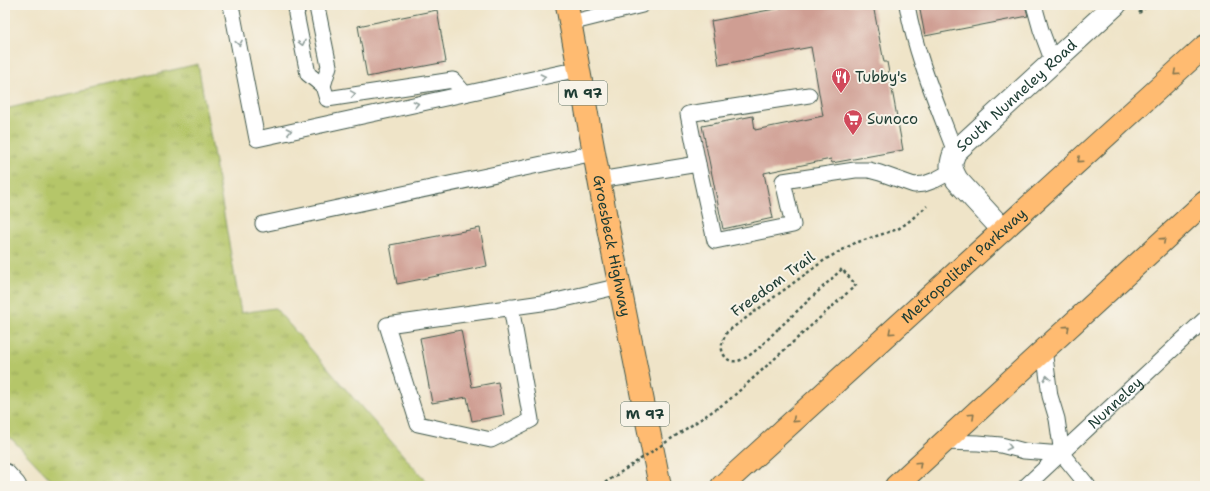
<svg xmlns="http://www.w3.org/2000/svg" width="1210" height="491" viewBox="0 0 1210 491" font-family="'Shantell Sans',sans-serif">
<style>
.grass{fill:url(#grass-tufts);stroke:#6a824e}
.building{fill:#cf9e93}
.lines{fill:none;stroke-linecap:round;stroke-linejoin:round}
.service-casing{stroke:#3e564a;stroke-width:17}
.minor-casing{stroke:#3e564a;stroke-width:24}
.tertiary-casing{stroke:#3e564a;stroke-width:24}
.primary-casing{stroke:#3e564a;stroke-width:24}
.path{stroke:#3e564a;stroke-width:2.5;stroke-dasharray:3 3;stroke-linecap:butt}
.service{stroke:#fff;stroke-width:15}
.minor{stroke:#fff;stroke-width:22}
.tertiary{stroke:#fff;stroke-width:22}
.primary{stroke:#ffbb71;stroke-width:22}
.path-bridge{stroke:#3e564a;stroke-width:2.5;stroke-dasharray:3 3;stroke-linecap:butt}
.oneway{stroke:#8f9e9a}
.oneway2{stroke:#84764f}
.labels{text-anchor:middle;stroke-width:4;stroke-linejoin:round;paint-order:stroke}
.shield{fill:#f7f3e8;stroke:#60746a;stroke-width:1}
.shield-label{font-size:14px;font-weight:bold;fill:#1f3d34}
.poi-label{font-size:15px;fill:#1f3d34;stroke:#f7f3e8;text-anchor:start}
.street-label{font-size:15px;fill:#1f3d34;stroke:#f7f3e8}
</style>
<defs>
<pattern id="grass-tufts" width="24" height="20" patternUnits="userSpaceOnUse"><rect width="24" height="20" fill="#b5c669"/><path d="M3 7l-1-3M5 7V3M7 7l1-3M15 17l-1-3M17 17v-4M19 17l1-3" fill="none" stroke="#93a257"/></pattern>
</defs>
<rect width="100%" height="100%" fill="#f7f3e8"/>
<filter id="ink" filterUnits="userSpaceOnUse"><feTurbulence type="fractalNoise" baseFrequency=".025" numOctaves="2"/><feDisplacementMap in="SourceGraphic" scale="8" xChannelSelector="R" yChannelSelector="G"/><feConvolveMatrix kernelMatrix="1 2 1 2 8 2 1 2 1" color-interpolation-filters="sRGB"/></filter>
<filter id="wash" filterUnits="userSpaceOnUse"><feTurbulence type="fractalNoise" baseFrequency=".012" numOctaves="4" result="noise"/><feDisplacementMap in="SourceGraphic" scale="16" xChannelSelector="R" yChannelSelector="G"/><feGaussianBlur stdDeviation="0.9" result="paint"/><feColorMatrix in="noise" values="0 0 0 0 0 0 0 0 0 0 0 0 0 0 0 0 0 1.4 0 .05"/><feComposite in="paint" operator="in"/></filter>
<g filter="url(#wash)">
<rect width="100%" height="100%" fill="#efe4c8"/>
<!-- grass -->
<path class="grass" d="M198,64L241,313L275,308L430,486H57L5,432V109Z"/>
<g id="blocks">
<!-- building -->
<path class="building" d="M796,5H873L884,62H887L903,150L832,163L831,159L764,173L773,218L723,229L702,126L753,116L755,130L823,116L811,47L719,65L711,21Z
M919,5H1025L1028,16L925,36Z
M437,10L446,62L367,77L358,26Z
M480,228L487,266L397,284L390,245Z
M461,330L472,387L498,382L504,415L472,421L467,397L432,403L420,338Z"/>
</g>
</g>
<g filter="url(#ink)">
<use href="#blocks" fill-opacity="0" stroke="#3e564a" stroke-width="1"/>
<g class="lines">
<defs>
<g id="service">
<path d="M231,5L257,139L579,69"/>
<path d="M299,5L296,14L308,74L323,86"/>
<path d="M315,5L317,7L329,66L323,86L327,99L453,80L465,94"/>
<path d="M907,5C916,56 937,104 955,152"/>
<path d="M1034,5L1041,30L1053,62"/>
<path d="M570,23L642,5"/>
<path d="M698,164L688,114L809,95"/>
<path d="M599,180L698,164L715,241L793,225L783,181L855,170H869L880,173L914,185L924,184L935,180L952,171"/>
<path d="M263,224L594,153"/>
<path d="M511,307L531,420L491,440L418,424L387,325L556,301L620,286"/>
<path d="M943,442L978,443L1001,445L1024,451L1062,454L1057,419L1050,396L1044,349"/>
<path d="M1062,454L1088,486"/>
<path id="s1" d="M1026,486L1205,319"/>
</g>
<g id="minor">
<path id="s2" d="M1003,230L957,180C950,168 950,164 955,152L1115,5"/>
</g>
<path id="tertiary" d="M5,475L15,486"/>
<g id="primary">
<path id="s3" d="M567,5L606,218L660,486"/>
<path id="s4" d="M722,486L1205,46"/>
<path d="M896,486L1205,202"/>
</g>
</defs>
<!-- service casing -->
<use href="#service" class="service-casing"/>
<!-- minor casing -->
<use href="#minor" class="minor-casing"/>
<!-- tertiary casing -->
<use href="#tertiary" class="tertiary-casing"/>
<!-- primary casing -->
<use href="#primary" class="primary-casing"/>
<!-- path -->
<path class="path" d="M1139,13L1148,5
M778,329C767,339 737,376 724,355C719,346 723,340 727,332L826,259L855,243L898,229L907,223L927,206"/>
<!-- service -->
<use href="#service" class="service"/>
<!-- minor -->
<use href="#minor" class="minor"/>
<!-- tertiary -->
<use href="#tertiary" class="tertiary"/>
<!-- primary -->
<use href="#primary" class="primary"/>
<!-- path-bridge -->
<path class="path-bridge" d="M600,486L728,401L856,285L842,269L778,329"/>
</g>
<!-- one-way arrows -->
<defs><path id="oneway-chevron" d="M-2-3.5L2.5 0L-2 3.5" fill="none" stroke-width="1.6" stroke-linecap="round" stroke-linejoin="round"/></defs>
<g class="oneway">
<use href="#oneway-chevron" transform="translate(239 43) rotate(79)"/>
<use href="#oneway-chevron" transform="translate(302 43) rotate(78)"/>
<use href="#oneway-chevron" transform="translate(543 77) rotate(-12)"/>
<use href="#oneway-chevron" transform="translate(353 94) rotate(-9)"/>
<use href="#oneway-chevron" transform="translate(416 104) rotate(-12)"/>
<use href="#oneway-chevron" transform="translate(289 131) rotate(-12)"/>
<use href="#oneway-chevron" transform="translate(1047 378) rotate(-99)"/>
<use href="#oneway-chevron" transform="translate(1009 447) rotate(13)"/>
</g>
<g class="oneway2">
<use href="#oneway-chevron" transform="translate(1176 73) rotate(138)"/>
<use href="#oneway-chevron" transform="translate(1080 160) rotate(138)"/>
<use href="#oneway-chevron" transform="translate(1163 240) rotate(-42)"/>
<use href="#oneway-chevron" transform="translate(1067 328) rotate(-42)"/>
<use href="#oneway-chevron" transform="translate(891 332) rotate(138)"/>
<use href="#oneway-chevron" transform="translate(972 416) rotate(-43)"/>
<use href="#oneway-chevron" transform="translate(795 420) rotate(138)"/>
<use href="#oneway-chevron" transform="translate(919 464) rotate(-43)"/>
</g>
</g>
<!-- icons -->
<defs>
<symbol id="restaurant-pin" viewBox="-11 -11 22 30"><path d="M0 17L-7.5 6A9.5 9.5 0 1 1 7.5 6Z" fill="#d1495b" stroke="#f7f3e8"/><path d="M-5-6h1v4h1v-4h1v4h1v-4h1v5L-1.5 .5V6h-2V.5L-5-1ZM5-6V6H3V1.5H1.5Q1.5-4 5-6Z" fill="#fff"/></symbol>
<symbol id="supermarket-pin" viewBox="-11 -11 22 30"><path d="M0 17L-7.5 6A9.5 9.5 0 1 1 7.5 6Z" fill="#d1495b" stroke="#f7f3e8"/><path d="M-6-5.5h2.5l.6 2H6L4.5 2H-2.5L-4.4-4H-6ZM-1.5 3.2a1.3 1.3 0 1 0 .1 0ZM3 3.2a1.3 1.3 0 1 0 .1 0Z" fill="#fff"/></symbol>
</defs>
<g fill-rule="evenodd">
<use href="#restaurant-pin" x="830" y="66" width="22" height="30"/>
<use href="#supermarket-pin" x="842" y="108" width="22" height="30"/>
</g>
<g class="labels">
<!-- shield labels -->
<g class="shield">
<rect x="559" y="81" width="48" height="24" rx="3"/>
<rect x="621" y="402" width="48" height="24" rx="3"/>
</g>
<g class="shield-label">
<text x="583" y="98">M 97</text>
<text x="645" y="419">M 97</text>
</g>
<!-- poi labels -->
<g class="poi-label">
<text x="855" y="82">Tubby's</text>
<text x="867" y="124">Sunoco</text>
</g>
<!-- street labels -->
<g class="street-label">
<text dy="5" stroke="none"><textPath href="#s2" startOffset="181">South Nunneley Road</textPath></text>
<text dy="5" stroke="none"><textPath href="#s3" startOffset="245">Groesbeck Highway</textPath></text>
<text dy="5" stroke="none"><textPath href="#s4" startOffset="327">Metropolitan Parkway</textPath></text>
<text transform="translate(773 284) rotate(-36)" y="5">Freedom Trail</text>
<text dy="5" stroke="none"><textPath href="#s1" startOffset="122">Nunneley</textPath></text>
</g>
</g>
<!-- margin -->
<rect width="1210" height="491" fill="none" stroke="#f7f3e8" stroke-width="20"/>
</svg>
